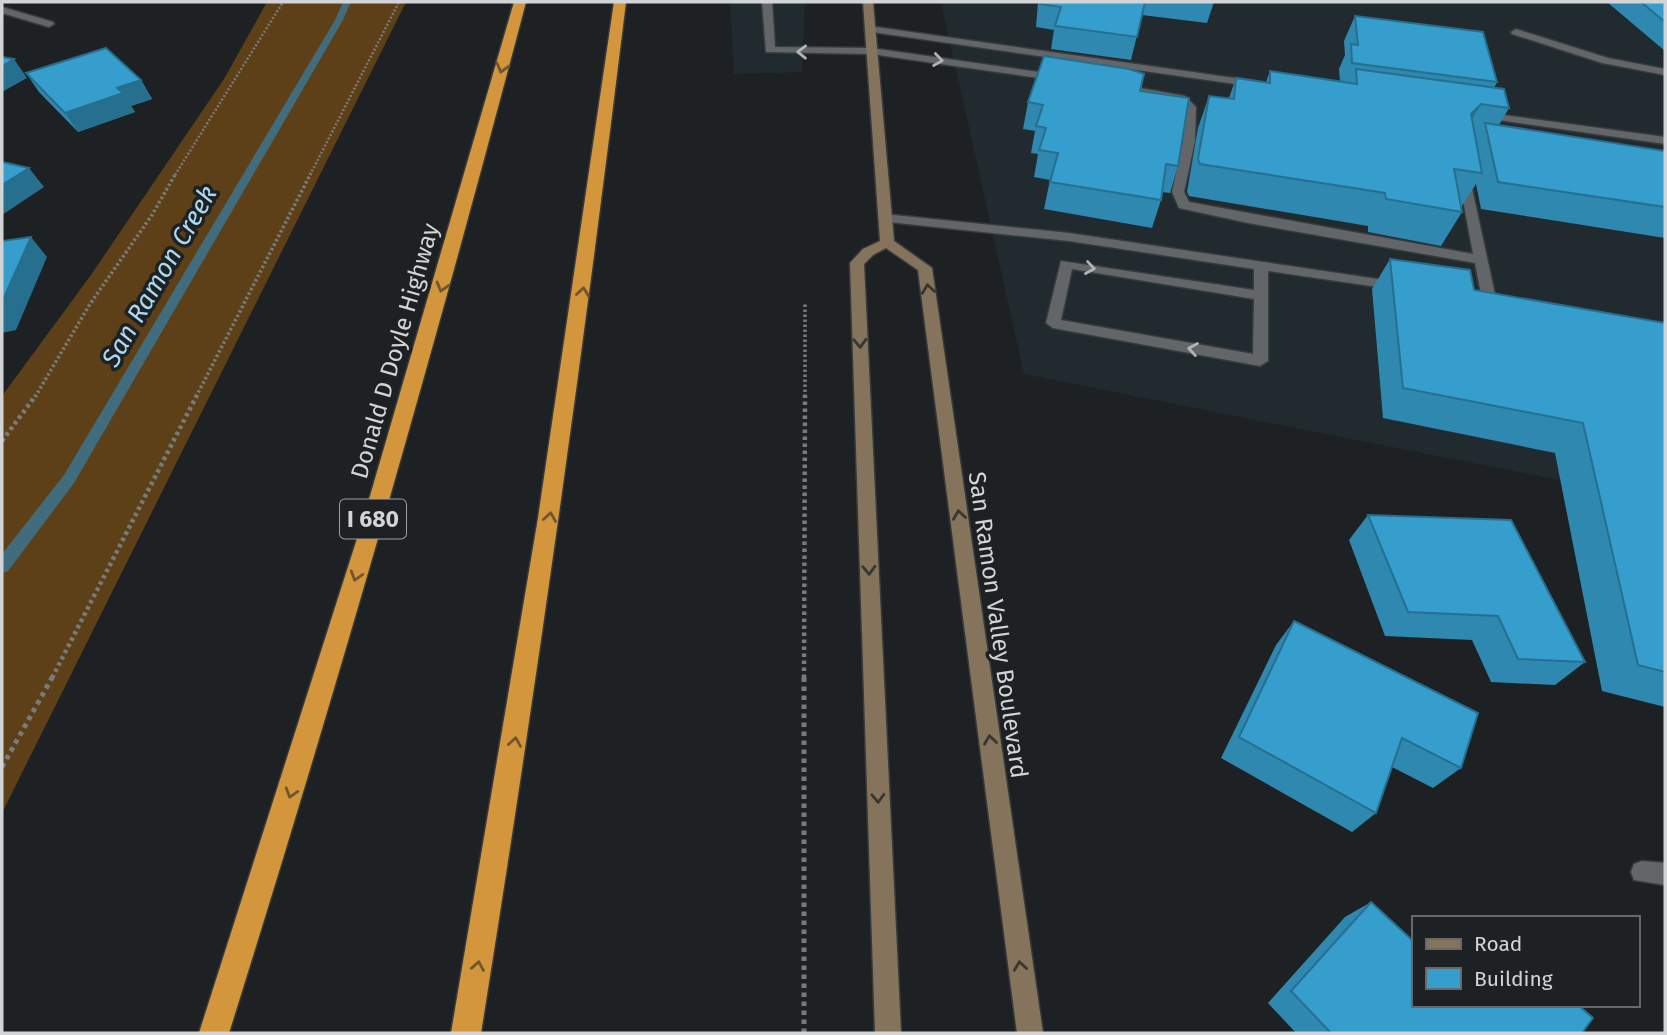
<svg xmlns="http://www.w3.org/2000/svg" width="1667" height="1035" viewBox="0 0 1667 1035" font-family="'Fira Sans',sans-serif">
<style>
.built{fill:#212b2f}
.forest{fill:#5d4017}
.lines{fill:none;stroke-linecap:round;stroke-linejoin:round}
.stream{fill:#406c7d;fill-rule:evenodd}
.service-casing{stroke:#383b3c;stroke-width:3}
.minor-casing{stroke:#383b3c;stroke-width:3}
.secondary-casing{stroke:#383b3c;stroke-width:3}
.motorway-casing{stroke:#383b3c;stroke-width:3}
.path-far3{stroke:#787b7c;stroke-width:2.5;stroke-dasharray:2 2;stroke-linecap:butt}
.path-far2{stroke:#787b7c;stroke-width:3.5;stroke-dasharray:2.5 2.5;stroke-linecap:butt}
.path-far1{stroke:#787b7c;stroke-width:4.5;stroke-dasharray:3.5 3.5;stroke-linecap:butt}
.path{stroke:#787b7c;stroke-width:5;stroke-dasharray:4.5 4.5;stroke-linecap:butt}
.service{fill:#636668;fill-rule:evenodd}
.minor{fill:#636668;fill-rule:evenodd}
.secondary{fill:#85745b;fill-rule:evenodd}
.motorway{fill:#d3963c;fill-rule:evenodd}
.wall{fill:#2e88af}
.shaded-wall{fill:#266f8f}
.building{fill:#369ecc;stroke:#266f8f;stroke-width:2}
.oneway{stroke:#b1b3b4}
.oneway2{stroke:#6f562e}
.oneway3{stroke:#383631}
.labels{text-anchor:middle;stroke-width:7;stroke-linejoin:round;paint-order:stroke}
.shield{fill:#1e2123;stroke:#9c9ea0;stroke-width:2}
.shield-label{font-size:23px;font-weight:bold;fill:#d2d4d5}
.street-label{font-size:24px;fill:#d2d4d5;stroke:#1e2123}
.water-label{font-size:26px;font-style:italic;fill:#abd9f1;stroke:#1e2123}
</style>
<rect width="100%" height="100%" fill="#1e2123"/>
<!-- built -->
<path class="built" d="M730,2H805L802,72L734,74Z
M941,2H1665V501L1024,374Z"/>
<!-- forest -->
<path class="forest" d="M267,2H406L2,813V396L91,275L224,79Z"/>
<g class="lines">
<!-- stream -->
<path class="stream" d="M343,2H351L343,20L74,483L8,571L2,573V554L64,475L335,20Z"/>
<defs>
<path id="service" d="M762,2H772L775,47L871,48L1060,75L1065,78L1060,81L871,54L766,52Z
M869,26L1256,81L1261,84L1256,87L865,31V27Z
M1516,29L1608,58L1665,69V75L1602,63L1512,34L1511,32Z
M1118,84L1185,96L1196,107L1195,141L1184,192L1189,202L1473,254L1458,173L1468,170L1496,299L1489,304L1482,299L1475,263L1248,223L1179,208L1172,192L1183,141L1184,108L1177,101L1114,89V85Z
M1482,112L1665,137V144L1478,117L1476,115Z
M884,214L1069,233L1398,282L1405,286L1398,290L1268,271V361L1260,366L1053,328L1046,323L1061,261L1254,290V269L1069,241L879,221V215ZM1072,269L1254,299L1253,354L1061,320Z"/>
<path id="minor" d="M2,7L53,22L54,24L49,27L2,13Z
M1642,861L1665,863V885L1634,880L1631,872L1634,864Z"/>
<path id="secondary" d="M863,2H873L894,241L932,268L1043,1033H1017L918,270L886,248L873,255L864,264L901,1033H875L850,263L863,249L880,241Z"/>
<path id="motorway" d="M514,2H526C435,348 336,692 229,1033H199L363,520Z
M614,2H626C584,347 536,690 481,1033H451L538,518Z"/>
</defs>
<!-- service casing -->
<use href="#service" class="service-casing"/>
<!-- minor casing -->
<use href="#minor" class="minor-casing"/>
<!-- secondary casing -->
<use href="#secondary" class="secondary-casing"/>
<!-- motorway casing -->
<use href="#motorway" class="motorway-casing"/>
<!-- path-far3 -->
<path class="path-far3" d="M175,175L283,2
M310,175L399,2"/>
<!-- path-far2 -->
<path class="path-far2" d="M35,397L90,304L152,215L176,173
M196,397L311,173
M805,397V304"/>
<!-- path-far1 -->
<path class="path-far1" d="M2,441L36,395
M52,678L197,395
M804,678L805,395"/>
<!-- path -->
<path class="path" d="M2,767L53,676
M804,1033V676"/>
<!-- service -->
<use href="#service" class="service"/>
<!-- minor -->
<use href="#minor" class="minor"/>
<!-- secondary -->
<use href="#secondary" class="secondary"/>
<!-- motorway -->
<use href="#motorway" class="motorway"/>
</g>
<!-- wall -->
<path class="wall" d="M1038,2H1214L1207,23L1142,15L1131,60L1051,49L1054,30L1036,27Z
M1607,2H1665V51Z
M1355,16L1497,82L1494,88L1509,108L1499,125L1665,151V238L1481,209L1476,184L1462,206H1461L1462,212L1441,246L1368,232V226L1189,196L1187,192L1198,128L1209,96L1229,98L1236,78L1266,82L1270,71L1340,81L1339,69L1345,55L1344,41Z
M26,73L141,80L152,99L131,106L135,112L78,132L39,92Z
M1140,91L1178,166L1170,193L1162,192L1161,200L1152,228L1044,209L1050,180L1034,177L1038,154L1031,153L1035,131L1023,129L1028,102Z
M1390,259L1474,290L1665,323V707L1602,691L1555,453L1383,418L1372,289Z
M1368,515L1585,662L1555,685L1491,682L1472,640L1385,636L1349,540Z
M1294,621L1461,768L1433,788L1392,767L1376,813L1352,832L1221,758L1276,645Z
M1371,902L1413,1005L1582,1033H1296L1268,1003L1345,917Z"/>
<!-- shaded-wall -->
<path class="shaded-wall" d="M14,59L27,78L2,92V66Z
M141,80L152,99L131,106L135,112L78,132L65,113L117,88Z
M1481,104L1462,136L1471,114Z
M29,168L44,187L2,215V185Z
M31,237L47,257L16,330L2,333V302Z"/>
<!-- building -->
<path class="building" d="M1040,2H1145L1137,37L1055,26L1061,7L1040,4Z
M1641,2H1665V22Z
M1355,16L1483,32L1497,82L1352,63L1351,44L1358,45Z
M106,48L141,80L117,88L123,93L65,113L26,73Z
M1044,56L1129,69L1144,74L1140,91L1189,98L1178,166L1166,164L1161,200L1050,182L1058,153L1039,150L1046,128L1036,126L1043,105L1028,102Z
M2,57L14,59L2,66Z
M1356,69L1504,89L1509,108L1481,104L1471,114L1482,173L1454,169L1462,212L1386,199L1385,193L1200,164L1198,159L1209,96L1234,99L1236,78L1270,83V71L1357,84Z
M1485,123L1665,151V207L1498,182Z
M2,162L29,168L2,185Z
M31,237L2,302V241Z
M1390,259L1470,270L1474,290L1665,323V672L1638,665L1583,423L1403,388Z
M1368,515L1511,520L1585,662L1518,659L1498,616L1408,612Z
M1294,621L1478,713L1461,768L1402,738L1376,813L1239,737Z
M1371,902L1413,941V1005H1578L1593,1018L1582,1033H1331L1291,991Z"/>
<!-- one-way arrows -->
<defs><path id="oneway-chevron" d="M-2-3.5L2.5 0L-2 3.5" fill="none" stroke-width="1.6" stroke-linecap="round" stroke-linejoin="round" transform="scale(1.75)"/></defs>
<g class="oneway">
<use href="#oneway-chevron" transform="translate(802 52) rotate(-179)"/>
<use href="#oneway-chevron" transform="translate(938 60) rotate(8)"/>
<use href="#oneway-chevron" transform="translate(1090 268) rotate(9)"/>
<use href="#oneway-chevron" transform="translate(1193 349) rotate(-170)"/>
</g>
<g class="oneway2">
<use href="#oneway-chevron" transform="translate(502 68) rotate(105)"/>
<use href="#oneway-chevron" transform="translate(442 287) rotate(106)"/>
<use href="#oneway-chevron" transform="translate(583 292) rotate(-82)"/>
<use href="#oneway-chevron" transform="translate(550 517) rotate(-81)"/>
<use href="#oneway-chevron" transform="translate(356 576) rotate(107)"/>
<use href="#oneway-chevron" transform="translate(515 742) rotate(-81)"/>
<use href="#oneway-chevron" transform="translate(291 793) rotate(107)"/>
<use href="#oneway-chevron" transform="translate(478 966) rotate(-80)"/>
</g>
<g class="oneway3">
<use href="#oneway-chevron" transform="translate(928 289) rotate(-98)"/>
<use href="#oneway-chevron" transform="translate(860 343) rotate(88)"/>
<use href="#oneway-chevron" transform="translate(959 515) rotate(-98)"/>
<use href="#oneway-chevron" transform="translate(869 570) rotate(88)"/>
<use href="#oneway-chevron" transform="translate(990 740) rotate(-98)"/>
<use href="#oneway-chevron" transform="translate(878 798) rotate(88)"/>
<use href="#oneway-chevron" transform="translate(1020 966) rotate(-98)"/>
</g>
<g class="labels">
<!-- shield labels -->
<rect class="shield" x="340" y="499.5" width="66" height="39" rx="5"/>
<g class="shield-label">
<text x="373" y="527">I 680</text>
</g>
<!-- street labels -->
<g class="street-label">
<text transform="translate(395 351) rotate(-74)" y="8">Donald D Doyle Highway</text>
<text transform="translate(998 625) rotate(82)" y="8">San Ramon Valley Boulevard</text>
</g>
<!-- water labels -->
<g class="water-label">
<text transform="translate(159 276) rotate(-60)" y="9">San Ramon Creek</text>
</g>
</g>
<!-- border -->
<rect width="1667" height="1035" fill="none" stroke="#d2d4d5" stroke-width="7"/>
<!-- legend -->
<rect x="1412" y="916" width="228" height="91" fill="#1e2123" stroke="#66696a" stroke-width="2"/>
<rect x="1426" y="939" width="35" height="10" fill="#85745b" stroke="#66696a" stroke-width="2"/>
<text x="1474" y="951" font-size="21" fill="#d2d4d5">Road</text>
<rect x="1426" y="968" width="35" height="21" fill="#369ecc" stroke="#66696a" stroke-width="2"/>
<text x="1474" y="986" font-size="21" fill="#d2d4d5">Building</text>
</svg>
